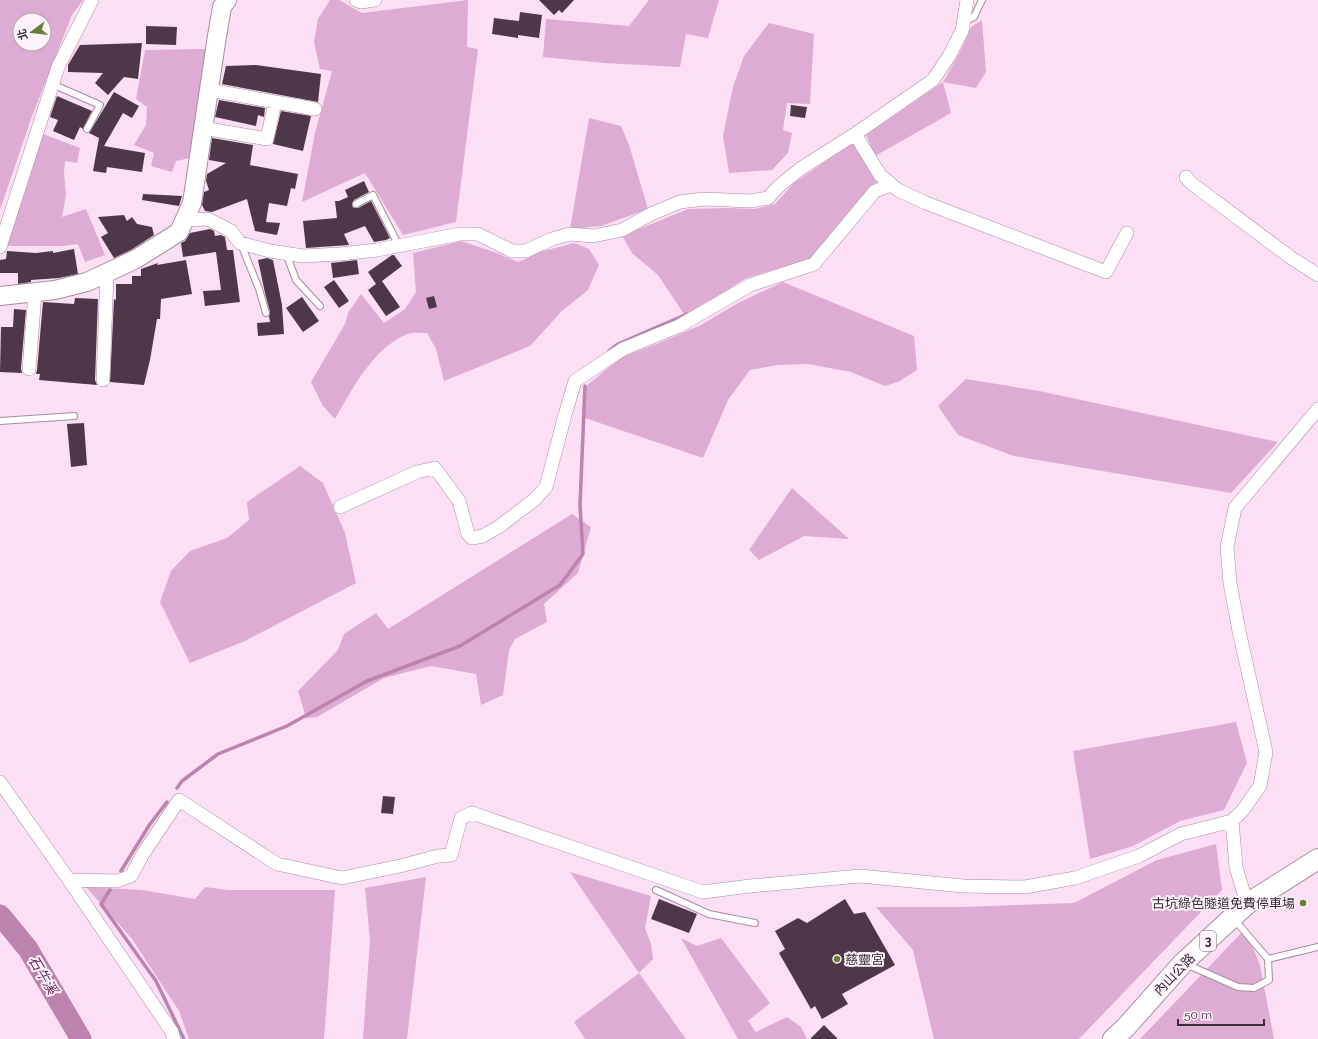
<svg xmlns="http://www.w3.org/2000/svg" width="1318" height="1039" viewBox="0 0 1318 1039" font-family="Raleway,'Noto Sans TC',sans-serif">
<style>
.green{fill:#deabd2;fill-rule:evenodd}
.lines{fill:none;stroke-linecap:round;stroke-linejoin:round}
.stream{stroke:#bb83ae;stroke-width:3.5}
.river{stroke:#bb83ae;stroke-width:21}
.building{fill:#4e3749}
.lane-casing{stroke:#a78ca0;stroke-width:8}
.street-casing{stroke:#a78ca0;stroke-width:14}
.secondary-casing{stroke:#a78ca0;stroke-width:20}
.primary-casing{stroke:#a78ca0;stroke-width:22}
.lane{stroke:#fff;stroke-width:6}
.street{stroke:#fff;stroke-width:13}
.secondary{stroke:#fff;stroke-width:18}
.primary{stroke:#fff;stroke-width:20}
.poi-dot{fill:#677f32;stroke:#fef2fb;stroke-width:1.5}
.labels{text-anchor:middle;stroke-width:4;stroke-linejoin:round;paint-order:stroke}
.shield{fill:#fef2fb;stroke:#736870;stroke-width:1}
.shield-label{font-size:12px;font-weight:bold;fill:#382d35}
.poi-label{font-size:13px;fill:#382d35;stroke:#fef2fb;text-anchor:end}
.street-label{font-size:13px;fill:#382d35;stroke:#fef2fb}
.water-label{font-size:14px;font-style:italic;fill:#5f1c54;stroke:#fef2fb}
</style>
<rect width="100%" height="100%" fill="#fcdff5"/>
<!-- green -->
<path class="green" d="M0,0H83L72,15L32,116L0,210ZM20,20H44V44H20Z
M330,0H339L362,13L468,0L467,47L478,49L456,222L403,235L365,173L302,202L315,133L332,71L320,69L314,42L318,19Z
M649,0H719L708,38L686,34L680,67L604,63L543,57L546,19L629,26Z
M982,20L986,72L976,88L943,82L951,113L875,156L866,135L943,82L960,52L971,27Z
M769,23L814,34L810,104L787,103L783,130L792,133L788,153L772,170L729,173L723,136L733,87L744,56Z
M206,49L190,158L176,161L172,172L151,166L154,153L134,145L146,125L147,107L136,99L145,50Z
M589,118L621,126L629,145L648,209L601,226L570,229Z
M43,134L80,148L77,163L65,161L64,173L66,195L62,217L86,209L105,255L85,262L78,244L63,246H7Z
M854,142L877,181L847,214L810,259L746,278L686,317L658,275L632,253L622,236L688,209L728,208L755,209L775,204L794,183Z
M461,241L494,252L518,262L540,252L574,243L589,249L599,265L588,290L562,311L530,346L444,381L436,349L427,333C420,333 411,332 405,335C372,350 353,388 335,419L323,406L311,382L345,324L348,313L361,294L384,323L405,309L416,292L413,253Z
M783,282L914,336L917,370L900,381L885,386L851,372L808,364L777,365L750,370L728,400L703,458L582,417L584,388L620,358L659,343L701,325L738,303Z
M966,379L1039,391L1278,442L1231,493L1014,456L958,435L938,406Z
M300,466L323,483L345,533L356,583L245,641L190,663L160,602L171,571L190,551L227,538L249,520L247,502Z
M792,488L849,539L804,536L759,560L749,550Z
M572,514L591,527L578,573L544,604L547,622L515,639L509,650L503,695L481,705L476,674L431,666L384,678L317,717L306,718L298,691L338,650L344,634L376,613L388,629Z
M1236,722L1247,763L1224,810L1180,821L1133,846L1090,859L1073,751Z
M1216,844L1222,890L1079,1039H934L913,950L876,907H962L1074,903L1157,860Z
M570,872L651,896L645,928L651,944L653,959L639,973L686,1039H585L574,1022L639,973Z
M426,877L407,1039H363L370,940L365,888Z
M86,887L142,890L195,899L205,887L228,890H335L324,1039H189L179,1011L132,939Z
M1245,929L1260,965L1274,1039H1140Z
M681,938L697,946L721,938L770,1003L748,1021L756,1032L787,1017L801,1027L807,1039H738Z"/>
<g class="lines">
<!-- stream -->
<path class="stream" d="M609,351L618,344L687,314
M177,788L182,781L218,754L287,726L367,681L460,646L560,585L583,554L580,505L585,386
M121,871L150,824L167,802
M110,890L101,904L156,981L184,1039"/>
<!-- river -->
<path class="river" d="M0,915L28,949L81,1039"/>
</g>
<!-- building -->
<path class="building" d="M539,0H574L562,13L559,10L554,15Z
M520,12L542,15L539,38L518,35V38L492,34L494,18L519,21Z
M146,26L177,27L176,45L146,44Z
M142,43L138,79L124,77L108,95L95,83L103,73L68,72V65L80,45Z
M256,65L321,74L318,102L222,84L226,66Z
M114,92L139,106L132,118L123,113L104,146L145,153L142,172L107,167L106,173L93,171L99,138L89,133Z
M57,96L92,111L83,129L80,127L74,140L53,131L58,120L50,117Z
M219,100L265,108L264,117L258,115L256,126L215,117Z
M791,105L807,107L805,118L790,116Z
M281,111L311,116L303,151L273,144Z
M212,138L253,145L250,165L298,174L295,189L291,188L287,206L269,203L266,222L280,223L277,235L255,231L247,199L212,212L205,211L202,205L204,192L209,190L206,181L207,174L226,163L209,160Z
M364,181L369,192L354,200L352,206L354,208H358L371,201L390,238L386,240L374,242L365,226L344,234L349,245L306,248L303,221L337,218L335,201H339L348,197L345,190Z
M143,194L182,196L179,206L142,200Z
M124,215L127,221L132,217L137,224L152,227L154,235L131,250L114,258L101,237L108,233L98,217Z
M210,229L214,231L215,236L221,235L225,237L227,250H233L240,302L205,306L203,291L221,290L216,252L183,257L181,243L185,241L190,233Z
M74,249L78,274L59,278L31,280V282L18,284V273H0V260L6,259L7,251L36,253L53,251V253Z
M392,255H394L402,266L382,281L400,307L386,316L368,290L376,284L368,272Z
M267,258L273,260L282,305L284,334L258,336L257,323L270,322L269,316L270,312L265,293L258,260Z
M186,260L192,294L161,299L160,319H157L150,360L144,385L110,382L114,299L116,300V284H132V276H141V269L158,263L157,265Z
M357,260L359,274L333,278L331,263Z
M334,280L349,301L339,308L324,287Z
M434,296L437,307L429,309L426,298Z
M302,297L319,321L303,332L286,308Z
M75,298L98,299L95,380L97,385L39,380L40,374H36L37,370L43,302L74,304Z
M14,309L26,310L21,368L22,373L0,372L1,327H13Z
M84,423L87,465L71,467L67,424Z
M383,796L395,797L393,814L381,813Z
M659,899L697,914L689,933L651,919Z
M845,899L854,914L865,912L895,965L842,994L848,1004L822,1019L815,1006L811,1009L779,953L785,949L775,931L798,918L807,923Z
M824,1025L838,1039H810Z"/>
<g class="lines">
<defs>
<path id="lane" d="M965,21L974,17L982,0
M52,84L100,105L87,129
M356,204L373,195L399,246
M241,244L259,289L266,313
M286,253L296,280L320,306
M0,421L74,416
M656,890L709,914L755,923
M1268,959L1318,947
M1186,964L1238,987L1254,988L1269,980L1268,959L1234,919"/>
<path id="street" d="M356,0L361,2L375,0
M209,90L315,109
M203,128L267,139L275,102
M855,134L880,175L898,190L926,203L1106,272L1127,233
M1186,177L1191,183L1290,257L1318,275
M184,220L208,219L231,231L240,243L270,251L303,256L340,254L377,250L460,234H478L512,251H526L552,239L570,234L593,236L622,230L651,214L680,202L704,199L751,201L768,198L778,187L800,169L855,134L933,80L949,56L962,31L967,0
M0,247L58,67L92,0
M29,369L35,293
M103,380L107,273
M340,507L417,472L435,468L459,501L468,534L472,538L483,536L500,526L534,500L546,487L565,415L575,381L623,349L679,326L750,285L814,264L875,191L891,185
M0,782L69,880L172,1032L174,1039
M69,880L117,881L131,876L143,854L179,800L277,864L342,878L400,866L438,856L451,855L461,818L472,813L703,892L750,886L860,876L963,886L1025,887L1075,878L1139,856L1181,834L1232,821
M1247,904L1236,867L1232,821L1243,810L1260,786L1266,752L1239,631L1230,583L1227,547L1235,508L1318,409"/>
<path id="secondary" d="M0,296L55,290L87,282L136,259L179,232L192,203L217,36L222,7L227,0"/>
<path id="primary" d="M1113,1039L1126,1027L1183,963L1247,904L1318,859"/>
</defs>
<!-- lane casing -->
<use href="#lane" class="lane-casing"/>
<!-- street casing -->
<use href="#street" class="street-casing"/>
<!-- secondary casing -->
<use href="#secondary" class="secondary-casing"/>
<!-- primary casing -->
<use href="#primary" class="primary-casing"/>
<!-- lane -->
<use href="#lane" class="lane"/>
<!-- street -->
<use href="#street" class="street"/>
<!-- secondary -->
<use href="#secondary" class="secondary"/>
<!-- primary -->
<use href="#primary" class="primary"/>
</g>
<!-- markers -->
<g class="poi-dot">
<circle cx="1303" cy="903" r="4"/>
<circle cx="837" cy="959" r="4"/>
</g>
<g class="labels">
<!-- shield labels -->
<rect class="shield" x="1200" y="931" width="16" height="20" rx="3"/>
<g class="shield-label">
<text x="1208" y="945">3</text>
</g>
<!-- poi labels -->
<g class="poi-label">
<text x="1295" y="908">古坑綠色隧道免費停車場</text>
<text x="845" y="964" text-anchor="start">慈靈宮</text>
</g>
<!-- street labels -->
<g class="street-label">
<text transform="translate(1174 974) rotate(-46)" y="5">內山公路</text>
</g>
<!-- water labels -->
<g class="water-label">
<text transform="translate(43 975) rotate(59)" y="5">石牛溪</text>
</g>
</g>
<!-- north arrow -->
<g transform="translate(32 32) rotate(255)"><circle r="19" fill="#fef2fb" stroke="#afa3ac"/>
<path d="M0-3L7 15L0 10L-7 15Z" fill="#677f32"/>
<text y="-6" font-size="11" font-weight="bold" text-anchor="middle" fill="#382d35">北</text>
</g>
<!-- scale -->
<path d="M1178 1019v6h86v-6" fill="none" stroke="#382d35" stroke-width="2"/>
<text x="1184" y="1019" font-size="12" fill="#382d35" stroke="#fef2fb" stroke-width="3" paint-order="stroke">50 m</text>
</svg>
